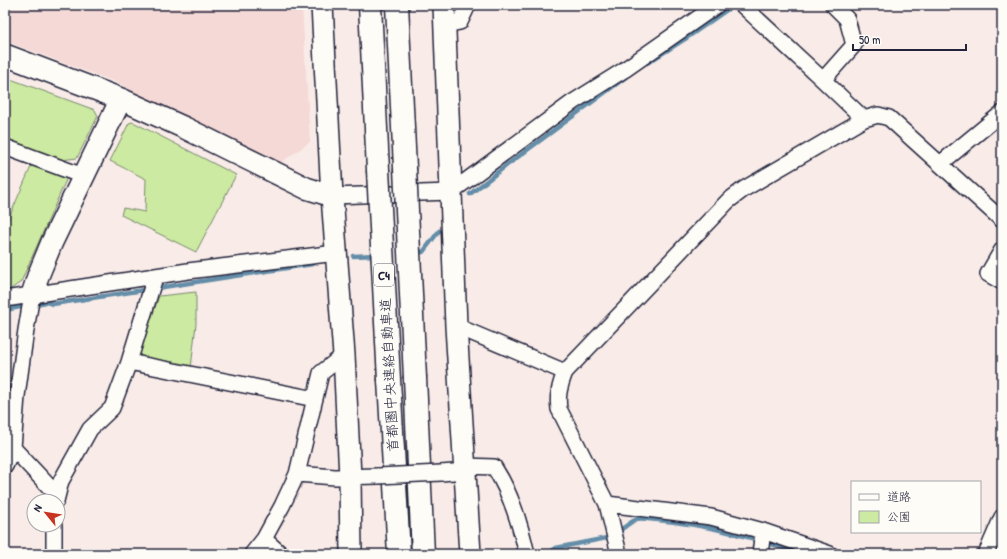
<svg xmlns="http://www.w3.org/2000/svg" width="1007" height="559" viewBox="0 0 1007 559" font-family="'Patrick Hand','Klee One',sans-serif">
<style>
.built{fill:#f4d9d6}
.green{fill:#cceaa1;stroke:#77866e}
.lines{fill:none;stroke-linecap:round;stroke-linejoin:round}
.stream{stroke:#638da8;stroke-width:4.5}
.street-casing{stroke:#22223b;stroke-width:18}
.secondary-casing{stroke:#22223b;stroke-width:24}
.highway-casing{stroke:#22223b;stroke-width:25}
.street{stroke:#fdfcf7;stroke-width:15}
.secondary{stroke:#fdfcf7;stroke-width:21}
.highway{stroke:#fdfcf7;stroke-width:22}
.street-bridge-casing{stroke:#22223b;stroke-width:18;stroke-linecap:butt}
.highway-bridge-casing{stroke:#22223b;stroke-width:25;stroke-linecap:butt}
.street-bridge{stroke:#fdfcf7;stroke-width:15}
.highway-bridge{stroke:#fdfcf7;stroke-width:22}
.labels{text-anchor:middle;stroke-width:3;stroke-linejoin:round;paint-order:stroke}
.shield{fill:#fdfcf7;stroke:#646373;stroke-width:1}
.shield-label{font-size:13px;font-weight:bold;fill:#22223b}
.street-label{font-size:14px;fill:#22223b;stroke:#fdfcf7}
</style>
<rect width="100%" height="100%" fill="#f9ece8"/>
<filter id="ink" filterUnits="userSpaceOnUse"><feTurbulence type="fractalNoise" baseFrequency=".025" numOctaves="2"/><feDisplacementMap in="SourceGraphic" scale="8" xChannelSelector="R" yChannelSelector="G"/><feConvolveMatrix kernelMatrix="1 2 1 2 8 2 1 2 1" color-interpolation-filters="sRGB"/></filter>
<g filter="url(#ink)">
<!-- built -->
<path class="built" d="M5,5H302L310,142L279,164L113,81L5,41Z"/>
<!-- green -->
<path class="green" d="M5,77L95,110L98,116L77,158L61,160L5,138Z
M133,122L236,175L196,252L121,215L123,208L145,212L146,179L110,161L129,123Z
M33,162L64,174L66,180L21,282L11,289L5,290V227Z
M196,292V324L191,368L141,358L139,354L159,296Z"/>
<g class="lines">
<!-- stream -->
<path class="stream" d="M647,63L688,37L734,5
M470,194L507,165L626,77
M414,253L423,252L439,231
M353,256L377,255
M5,310L46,302L53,304L313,264
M622,529C626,526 632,521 637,519C642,517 652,520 658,520C709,525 753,537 801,554
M547,554L556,548L607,538"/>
<defs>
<path id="street" d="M742,5L823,80L864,119
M445,25L460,22L468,5
M823,80L854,45L847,19L833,5
M5,147L83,176
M940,164L1002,113
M332,196L451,192L573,102L624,70L717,5
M1002,250L988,274L1002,282
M5,299L188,271L336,253
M456,326L565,372
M129,362L315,399
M13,448L57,495
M5,466L13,448L17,396L26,330L32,295
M465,466L494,467C511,493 520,524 527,554
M441,473L465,471
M297,474L335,477L378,476
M56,501L61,481L90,429L112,408L129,362L155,277
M607,504L711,517L763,531L830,554
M264,539L281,554
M54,554V525
M252,554L264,539L282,506L297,474L321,373L344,355
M619,554L607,504L559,409C557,395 560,385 565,372L728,201L744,189L864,119L878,115L889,118L1002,220
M760,554L763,531
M986,554L1002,517"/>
<path id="secondary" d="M322,5L332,196L344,355L350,477L351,554
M444,5L456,326L470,554
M5,55L121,99L185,128L306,188L332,196
M32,295L38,276L52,242L121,99"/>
<path id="highway" d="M370,5L378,170
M397,5L405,168
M415,378L423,554
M389,380L399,554"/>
</defs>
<!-- street casing -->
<use href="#street" class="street-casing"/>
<!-- secondary casing -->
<use href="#secondary" class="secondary-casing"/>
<!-- highway casing -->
<use href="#highway" class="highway-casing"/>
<!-- street -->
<use href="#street" class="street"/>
<!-- secondary -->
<use href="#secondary" class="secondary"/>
<!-- highway -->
<use href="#highway" class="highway"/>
<defs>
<path id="street-bridge" d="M378,476L441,473"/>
<path id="highway-bridge" d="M405,168L415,378
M378,170L389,380"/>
</defs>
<!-- street-bridge casing -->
<use href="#street-bridge" class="street-bridge-casing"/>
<!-- highway-bridge casing -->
<use href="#highway-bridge" class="highway-bridge-casing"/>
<!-- street-bridge -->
<use href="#street-bridge" class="street-bridge"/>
<!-- highway-bridge -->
<use href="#highway-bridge" class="highway-bridge"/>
</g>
</g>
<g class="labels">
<!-- shield labels -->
<rect class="shield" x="374" y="264" width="20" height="22" rx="3"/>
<g class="shield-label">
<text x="384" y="280">C4</text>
</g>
<!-- street labels -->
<g class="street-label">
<text transform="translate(389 375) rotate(-93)" y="5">首都圏中央連絡自動車道</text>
</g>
</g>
<!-- margin -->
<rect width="1007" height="559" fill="none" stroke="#fdfcf7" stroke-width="20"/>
<rect x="10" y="10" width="987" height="539" fill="none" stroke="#22223b" stroke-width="1.5" filter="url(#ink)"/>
<!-- legend -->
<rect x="851" y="481" width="130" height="52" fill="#fdfcf7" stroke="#a5a5ac"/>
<rect x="859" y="494" width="20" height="6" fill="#fdfcf7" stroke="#a5a5ac"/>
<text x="887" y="501" font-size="12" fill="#22223b">道路</text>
<rect x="859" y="511" width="20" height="12" fill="#cceaa1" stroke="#a5a5ac"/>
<text x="887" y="521" font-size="12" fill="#22223b">公園</text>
<!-- north arrow -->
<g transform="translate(46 513) rotate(300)"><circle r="19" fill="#fdfcf7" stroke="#a5a5ac"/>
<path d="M0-3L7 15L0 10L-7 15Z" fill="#c8321e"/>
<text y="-6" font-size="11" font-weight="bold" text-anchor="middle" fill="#22223b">N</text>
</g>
<!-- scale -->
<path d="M853 44v6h113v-6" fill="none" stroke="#22223b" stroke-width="2"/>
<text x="859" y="44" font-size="12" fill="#22223b" stroke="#fdfcf7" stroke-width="3" paint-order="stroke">50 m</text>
</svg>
